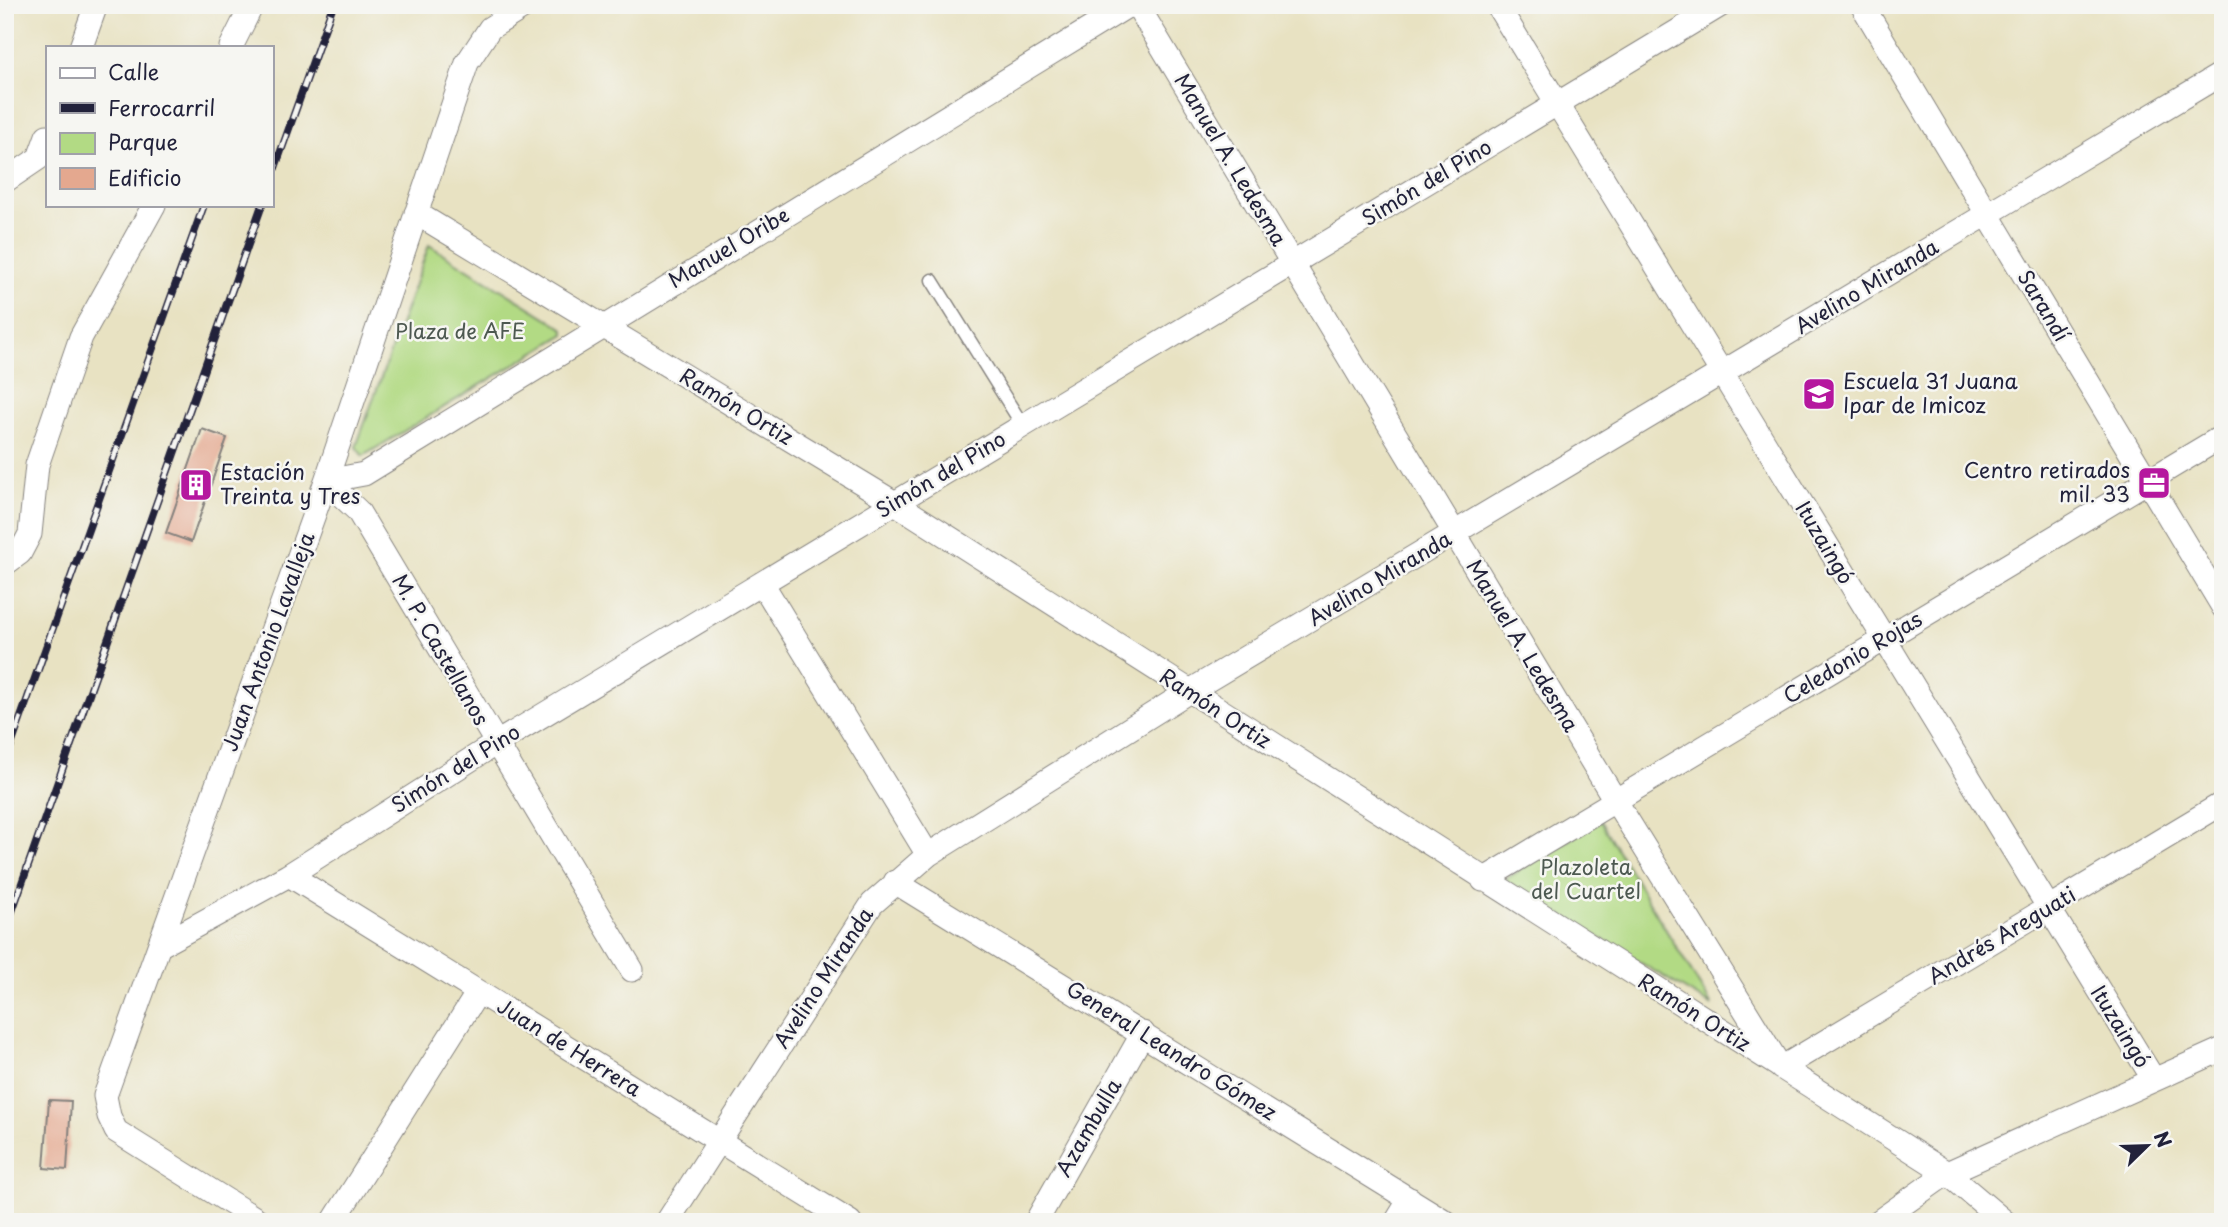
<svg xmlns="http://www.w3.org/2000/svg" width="2228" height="1227" viewBox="0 0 2228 1227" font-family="'Playpen Sans',sans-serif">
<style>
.park{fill:#b2da84;stroke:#6a7e60;stroke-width:2}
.building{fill:#e4a88f}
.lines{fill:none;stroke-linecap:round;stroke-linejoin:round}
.service-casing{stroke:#85827e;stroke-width:15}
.minor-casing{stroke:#85827e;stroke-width:25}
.service{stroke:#fff;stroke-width:12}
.minor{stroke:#fff;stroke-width:23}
.rail-casing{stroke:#22223b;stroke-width:8}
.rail{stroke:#f6f6f2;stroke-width:5;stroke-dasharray:16;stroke-linecap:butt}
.labels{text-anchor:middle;stroke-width:5;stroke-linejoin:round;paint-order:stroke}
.street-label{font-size:21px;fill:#22223b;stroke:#f6f6f2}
.park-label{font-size:21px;fill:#4d5951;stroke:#f6f6f2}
.poi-label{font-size:21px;fill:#22223b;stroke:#f6f6f2;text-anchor:start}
</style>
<rect width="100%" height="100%" fill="#f6f6f2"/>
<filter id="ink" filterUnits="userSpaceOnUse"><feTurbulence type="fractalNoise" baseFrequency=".0143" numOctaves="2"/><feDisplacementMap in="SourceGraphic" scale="14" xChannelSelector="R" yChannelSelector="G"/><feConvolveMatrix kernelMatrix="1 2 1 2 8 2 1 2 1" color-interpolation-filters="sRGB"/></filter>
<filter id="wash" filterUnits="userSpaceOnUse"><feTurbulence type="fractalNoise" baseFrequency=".00686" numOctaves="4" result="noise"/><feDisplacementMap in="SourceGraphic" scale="28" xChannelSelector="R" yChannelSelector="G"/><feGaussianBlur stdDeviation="1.57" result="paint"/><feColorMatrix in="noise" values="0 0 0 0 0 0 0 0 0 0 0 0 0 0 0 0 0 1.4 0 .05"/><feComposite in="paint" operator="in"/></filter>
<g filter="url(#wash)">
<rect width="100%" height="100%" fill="#e8e2c2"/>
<!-- park -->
<path class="park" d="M429,245L563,328L565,334L363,456L356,447Z
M1600,821L1712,1006L1504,880Z"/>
<g id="blocks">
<!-- building -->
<path class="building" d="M202,429L227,438L191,542L166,533Z
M49,1100L71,1101L67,1170L44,1168Z"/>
</g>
</g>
<g filter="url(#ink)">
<use href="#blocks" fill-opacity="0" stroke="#85827e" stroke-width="2"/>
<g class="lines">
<defs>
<path id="service" d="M932,280L1023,426"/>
<path id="minor" d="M1137,5L1615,800L1781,1068L2223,803
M1497,5L2154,1080
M1862,5L2223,607
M81,47L96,5
M231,47L252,5
M5,181L39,158L47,136
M416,213L895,503L1947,1173L2005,1222
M326,481L364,474L1129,5
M326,481L358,511L632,970
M5,564L20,553L30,534L37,465L81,337L154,205
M762,583L928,855
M289,875L850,1222
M1483,880L2223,436
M895,882L1446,1222
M161,945L289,875L495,744L1721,5
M261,1222L116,1131L109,1116L105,1096L326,481L467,63L490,28L527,5
M333,1222L478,992
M667,1222L872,904L928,855L1188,692L2223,73
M1036,1222L1143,1033
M1396,1222L1410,1199
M1878,1222L1947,1173L2223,1049"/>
</defs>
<!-- service casing -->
<use href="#service" class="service-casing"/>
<!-- minor casing -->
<use href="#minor" class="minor-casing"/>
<!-- service -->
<use href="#service" class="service"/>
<!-- minor -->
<use href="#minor" class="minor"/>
<defs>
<path id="rail" d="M271,179L333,5
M5,762L204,205
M5,931L262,205"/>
</defs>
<!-- rail casing -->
<use href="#rail" class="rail-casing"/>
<!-- rail -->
<use href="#rail" class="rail"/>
</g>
</g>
<!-- icons -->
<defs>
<symbol id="school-square" viewBox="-11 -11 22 22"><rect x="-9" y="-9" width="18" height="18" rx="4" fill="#b5179e" stroke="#f6f6f2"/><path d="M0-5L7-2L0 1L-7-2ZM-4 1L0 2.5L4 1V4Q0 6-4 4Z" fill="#fff"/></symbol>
<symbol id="office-square" viewBox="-11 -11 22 22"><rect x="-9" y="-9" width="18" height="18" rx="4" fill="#b5179e" stroke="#f6f6f2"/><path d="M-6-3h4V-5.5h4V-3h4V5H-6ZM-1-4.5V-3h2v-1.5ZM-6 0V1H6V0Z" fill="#fff"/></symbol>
<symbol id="building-square" viewBox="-11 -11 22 22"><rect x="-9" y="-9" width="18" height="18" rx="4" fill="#b5179e" stroke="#f6f6f2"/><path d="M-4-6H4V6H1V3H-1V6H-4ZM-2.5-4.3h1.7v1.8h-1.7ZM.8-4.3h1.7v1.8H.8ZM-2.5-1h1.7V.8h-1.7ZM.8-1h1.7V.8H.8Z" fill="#fff"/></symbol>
</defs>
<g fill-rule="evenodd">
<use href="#school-square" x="1800" y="375" width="38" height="38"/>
<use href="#office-square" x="2135" y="464" width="38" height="38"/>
<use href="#building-square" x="177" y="466" width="38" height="38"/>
</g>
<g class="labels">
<!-- street labels -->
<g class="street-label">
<text transform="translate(1230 160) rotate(59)" y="7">Manuel A. Ledesma</text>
<text transform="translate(1427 183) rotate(-31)" y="7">Simón del Pino</text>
<text transform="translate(729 248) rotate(-31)" y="7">Manuel Oribe</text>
<text transform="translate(1867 287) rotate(-31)" y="7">Avelino Miranda</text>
<text transform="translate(2043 306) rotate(59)" y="7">Sarandí</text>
<text transform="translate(736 407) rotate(31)" y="7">Ramón Ortiz</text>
<text transform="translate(941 475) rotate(-31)" y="7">Simón del Pino</text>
<text transform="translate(1824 543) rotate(59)" y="7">Ituzaingó</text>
<text transform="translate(1380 579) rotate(-31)" y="7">Avelino Miranda</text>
<text transform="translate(269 642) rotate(-70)" y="7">Juan Antonio Lavalleja</text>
<text transform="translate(1522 646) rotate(59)" y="7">Manuel A. Ledesma</text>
<text transform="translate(440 650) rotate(60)" y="7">M. P. Castellanos</text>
<text transform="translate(1853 658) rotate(-31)" y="7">Celedonio Rojas</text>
<text transform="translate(1215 709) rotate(33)" y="7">Ramón Ortiz</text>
<text transform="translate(456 769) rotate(-32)" y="7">Simón del Pino</text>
<text transform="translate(2002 936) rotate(-31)" y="7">Andrés Areguati</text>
<text transform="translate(824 978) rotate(-57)" y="7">Avelino Miranda</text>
<text transform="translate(1694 1013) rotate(32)" y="7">Ramón Ortiz</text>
<text transform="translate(2120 1027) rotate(58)" y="7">Ituzaingó</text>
<text transform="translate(569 1048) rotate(32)" y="7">Juan de Herrera</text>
<text transform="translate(1171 1051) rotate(32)" y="7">General Leandro Gómez</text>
<text transform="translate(1089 1128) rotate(-60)" y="7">Azambulla</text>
</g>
<!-- park labels -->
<g class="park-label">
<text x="460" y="339">Plaza de AFE</text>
<text x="1586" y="875">Plazoleta<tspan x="1586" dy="24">del Cuartel</tspan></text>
</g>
<!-- poi labels -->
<g class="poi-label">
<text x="1843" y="389">Escuela 31 Juana<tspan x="1843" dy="24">Ipar de Imicoz</tspan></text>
<text x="2130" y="478" text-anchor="end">Centro retirados<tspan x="2130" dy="24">mil. 33</tspan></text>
<text x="220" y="480">Estación<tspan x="220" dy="24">Treinta y Tres</tspan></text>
</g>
</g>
<!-- margin -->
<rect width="2228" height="1227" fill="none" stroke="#f6f6f2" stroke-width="28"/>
<!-- legend -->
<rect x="46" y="46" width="228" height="161" fill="#f6f6f2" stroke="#a1a1a9" stroke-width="2"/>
<rect x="60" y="68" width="35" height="10" fill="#ffffff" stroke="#a1a1a9" stroke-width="2"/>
<text x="108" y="80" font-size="21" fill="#22223b">Calle</text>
<rect x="60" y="103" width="35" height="10" fill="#22223b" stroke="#a1a1a9" stroke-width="2"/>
<text x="108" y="116" font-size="21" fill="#22223b">Ferrocarril</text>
<rect x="60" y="133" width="35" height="21" fill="#b2da84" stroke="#a1a1a9" stroke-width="2"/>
<text x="108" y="150" font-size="21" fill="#22223b">Parque</text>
<rect x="60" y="168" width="35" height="21" fill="#e4a88f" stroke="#a1a1a9" stroke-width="2"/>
<text x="108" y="186" font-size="21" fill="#22223b">Edificio</text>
<!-- north arrow -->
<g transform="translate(2147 1146) rotate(67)" stroke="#f6f6f2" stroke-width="5" paint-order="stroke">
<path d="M0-5L12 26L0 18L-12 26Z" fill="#22223b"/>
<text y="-10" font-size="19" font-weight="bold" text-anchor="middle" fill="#22223b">N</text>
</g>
</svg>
